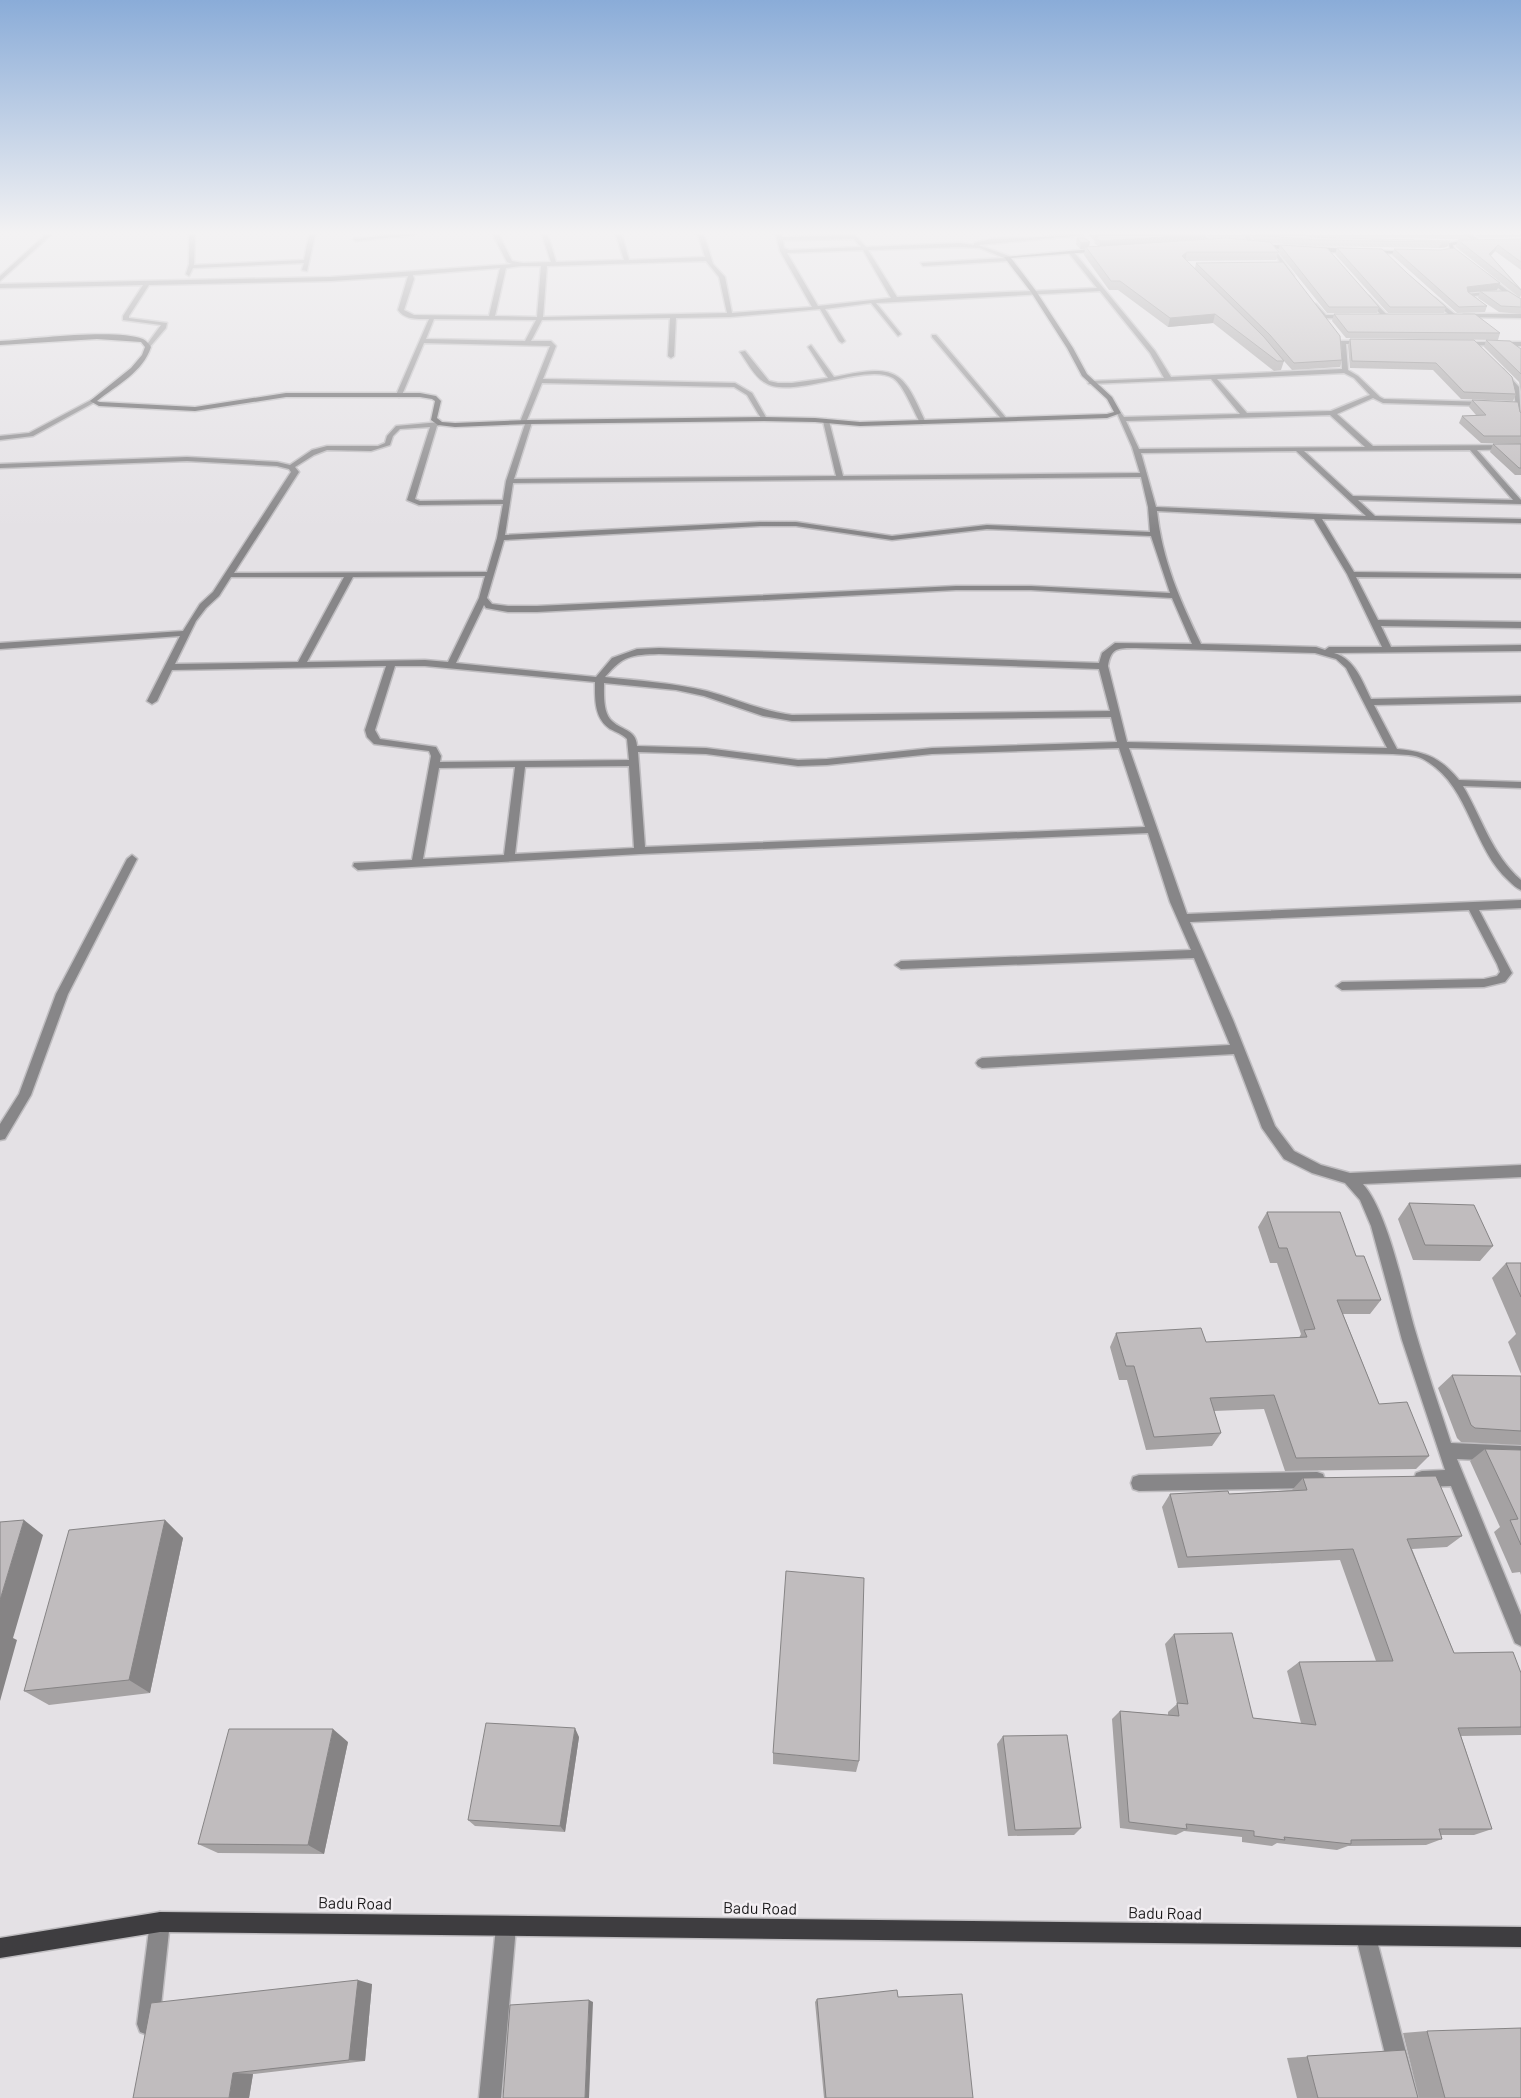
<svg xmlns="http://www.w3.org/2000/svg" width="1521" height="2098" viewBox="0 0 1521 2098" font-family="Barlow,sans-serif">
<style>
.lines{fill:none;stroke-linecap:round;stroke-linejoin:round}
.street-casing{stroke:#bfbdc0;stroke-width:3}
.secondary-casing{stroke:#bfbdc0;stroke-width:3}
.primary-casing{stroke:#bfbdc0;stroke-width:3}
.street{fill:#878688;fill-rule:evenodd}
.secondary{fill:#5c5b5d;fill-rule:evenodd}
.primary{fill:#3e3d40;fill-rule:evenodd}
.wall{fill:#a5a2a3}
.shaded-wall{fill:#868485}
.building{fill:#c0bcbe;stroke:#868485}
.labels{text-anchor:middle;stroke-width:5;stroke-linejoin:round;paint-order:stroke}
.near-street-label{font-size:16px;fill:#181718;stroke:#f2eef2}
</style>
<rect width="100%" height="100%" fill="#e4e1e5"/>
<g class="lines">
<defs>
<path id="street" d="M45,235H51L0,281V276Z
M189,235H195L194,265L304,260L309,235H315L307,271L302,270L304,263L193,268L189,276L186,274L189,264Z
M390,235H414L356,241L353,239Z
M493,235H499L512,261L523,263L551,262L542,235H548L556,262L624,260L616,235H622L629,260L705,257L698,235H704L713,264L725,277L732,313L812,307L780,251L776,235H782V237L855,235L866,247L960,243L974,245V243L991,239L1083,235L978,245L1009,256L1011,259L1008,261L923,266L921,263L1004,258L980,248L960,247L868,250L897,297L1097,288L1068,252L1073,251L1155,351L1171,377L1342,369L1341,341H1366L1368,344H1346L1348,370L1358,376L1380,397L1384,399L1486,402L1489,404L1486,406L1383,403L1373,398L1337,414L1373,446L1521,445V449L1477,450L1521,500V504L1358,500L1375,516L1521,519V523L1322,519L1354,572L1521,574V578L1356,577L1378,620L1521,622V628L1381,626L1391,647L1521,645V651L1334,653C1355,659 1362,681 1371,699L1521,696V702L1374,705L1397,749C1426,752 1440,757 1459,780L1521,782V788L1463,786C1482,818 1492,855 1521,880V890C1516,888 1513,885 1509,881C1471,847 1470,784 1423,759C1415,754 1403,755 1393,754L1129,748L1187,914L1521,900V908L1479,910L1512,973L1505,982L1484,987L1342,990L1336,986L1342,982L1484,979L1497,976L1500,972L1497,964L1469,910L1190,922L1233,1020L1275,1126L1294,1151L1321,1165L1350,1173L1521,1165V1177L1363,1184C1388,1212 1404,1292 1415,1330C1426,1368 1439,1406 1451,1443L1521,1446V1462L1457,1459L1521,1615V1646L1515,1643L1451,1486L1422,1487L1416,1485L1414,1479L1416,1473L1422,1471L1445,1470L1402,1340L1371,1226L1360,1200L1345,1183L1312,1173L1284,1159L1262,1128L1234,1054L982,1068L978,1066L976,1063L978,1060L982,1058L1230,1045L1194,958L901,969L895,965L901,961L1191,950L1170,902L1148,833L640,854L358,870L353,866L354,863L412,860L431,756L429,751L374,744L367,737L365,730L386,666L172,670L157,701L152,704L147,701L180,636L0,649V643L183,631L200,604L213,592L291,472L289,469L277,466L187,461L0,468V464L187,457L277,462L290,465L312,450L327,446H378L385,443L387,436L396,426L440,422L443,424L437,426L415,499L420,501L503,500L506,481L525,424L520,422L550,346L424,343L402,395L399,397L396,395L429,319C417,319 405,320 398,310L408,276L331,281L149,285L129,316V318L167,323L166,328L148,349L145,347L161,325L123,320V316L143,285L0,288V284L331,277L512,264L507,262ZM854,239L861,247L789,250L784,248L783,240ZM863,250L891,298L818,306L787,253ZM706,261L719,277L727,313L543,317L547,266ZM521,266H541L537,317L495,316L506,268ZM500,268L489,316L414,315L404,310L414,279L413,275ZM1100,291L1150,353L1164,378L1091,381L1088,383L1089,384L1211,379L1240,414L1124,417L1121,413H1117L1132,447L1140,473L843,476L829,421L826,419L823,421L836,476L514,479L532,422L527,420L542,383L734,387L747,395L762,420L767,419L752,393L735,383L543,379L556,346L551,341H531L542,320L670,318L668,356L671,358L674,356L676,318L730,317L820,309L839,341L842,343L845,341L825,309L871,303L898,336L901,334L876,303ZM434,319L536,320L525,341L426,339ZM1344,373L1354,378L1370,395L1331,411L1247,413L1217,379ZM1330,415L1365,447L1139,449L1126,421ZM430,427L407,500L419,505L503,504L497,538L487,572L234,573L299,472L295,467L314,455L327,450L371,451L390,445L393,436L400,429ZM1470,450L1513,500L1353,496L1304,451ZM1296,451L1366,516L1156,507L1141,453ZM1141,477L1148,507L1150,532L987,525L892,536L796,522H760L505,535L513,483ZM1157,511L1314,519L1347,574L1382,647H1329L1325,650L1316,647L1201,644C1180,600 1162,560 1157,511ZM760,526H796L892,540L987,529L1151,536L1170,593L1031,586H956L537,606H508L492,604L487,598L504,540ZM485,576L479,598L448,662L425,660L307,662L353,577ZM231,577H344L298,662L175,664L196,621L206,608L219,596ZM956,590H1031L1172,598L1192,644L1115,643L1102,653L1099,663L659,648L637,649L612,658L596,677L456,663L484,605L486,608L508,612H537ZM1136,648L1315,653L1336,659L1346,668L1387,748L1127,742L1108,666C1111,647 1119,648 1136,648ZM659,654L1099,669L1110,711L792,715C762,711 736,699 707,691C674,683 640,681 605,677C624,655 631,655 659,654ZM395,666H425L595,682C595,699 594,718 610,729C616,732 622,734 627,739L629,760L440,762L441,756L436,747L380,739L375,730ZM604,683L676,690L704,696L763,716L792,721L1111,717L1117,742L932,748L827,759L798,760L706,748L637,746C636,728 620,731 610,719C603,710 604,694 604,683ZM1119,748L1145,827L645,847L638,752L706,754L798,766L827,765L932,754ZM629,766L634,848L515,854L525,767ZM515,767L504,855L423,859L439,768Z
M1198,235H1204L1214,243L1209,244Z
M1243,235H1249L1255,246H1251Z
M1465,235H1472L1481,241L1476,242Z
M1268,245H1272L1294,276H1290Z
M1484,275H1488L1521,301V306L1484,277Z
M1496,291L1498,294L1473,296L1480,303L1477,305L1466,294Z
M1365,296H1369L1388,316V318H1384L1365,298Z
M1431,298H1435L1456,315V317H1452L1431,300Z
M1312,304H1316L1326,315H1349L1352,317L1349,319L1322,318Z
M1464,314H1521V318L1462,317Z
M932,335H936L1007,419V421H1003L932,337Z
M1461,342H1521V346L1459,345Z
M811,345L834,377C852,374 882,365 898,377C911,386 919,409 926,423L921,424C914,413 904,385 893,378C866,362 791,401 764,382C754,376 747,362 740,352L745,351L769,381L778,383H792L828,378L808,347Z
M1499,369H1503L1519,387L1521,420L1518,418L1513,387L1499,371Z
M93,399L96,401L95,402L33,436L0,440V436L29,433Z
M132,855L137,859L68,994L31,1095L5,1139L0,1140V1124L19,1094L56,994L127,859Z
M1317,1472L1323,1474L1325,1480L1323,1486L1317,1488L1139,1491L1133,1489L1131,1483L1133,1477L1139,1475Z
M160,1912L167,1915L170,1922L159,2024L156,2032L148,2035L140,2032L137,2024L150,1922L153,1915Z
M506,1917L513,1920L516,1927L501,2098H479L496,1927L499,1920Z
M1366,1927L1373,1930L1376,1937L1418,2098H1396L1356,1937L1359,1930Z"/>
<path id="secondary" d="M1474,239L1476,242L1453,245L1455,251L1439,254L1436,252L1450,249L1448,243Z
M1257,244L1412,252L1409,254L1315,252L1259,247Z
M1102,248L1104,251L1011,258L1036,291L1073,348L1087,374L1112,397L1121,413L1107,418L860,426L815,422L764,421L529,424L455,427L438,425L431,420L435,401L432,399L420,397H286L195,411L99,406L90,401L131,368L142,355L145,347L141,342L97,339L0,345V341C33,339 115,328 143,339C147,341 149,344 151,347C143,372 117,385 97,401L100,402L195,407L286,393H420L436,396L441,401L437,418L442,422L455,423L529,420L764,417L815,418L860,422L1107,414L1114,412L1107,399L1082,376L1067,348L1031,292L1004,257Z"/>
<path id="primary" d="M160,1912L1521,1927V1947L160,1932L0,1958V1938Z"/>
</defs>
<!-- street casing -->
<use href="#street" class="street-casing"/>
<!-- secondary casing -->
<use href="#secondary" class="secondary-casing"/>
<!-- primary casing -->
<use href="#primary" class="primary-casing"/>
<!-- street -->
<use href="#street" class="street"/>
<!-- secondary -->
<use href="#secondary" class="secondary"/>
<!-- primary -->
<use href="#primary" class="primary"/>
</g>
<!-- wall -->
<path class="wall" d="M1088,235H1203L1202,240L1212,239L1207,235H1246L1245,240H1254L1250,235H1469L1467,239L1308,237L1450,241L1447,247L1439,248L1315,246L1271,243L1278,251L1280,245L1379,307L1377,313H1327L1278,252L1276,260L1187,261L1195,268L1196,263L1342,360L1340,367L1292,370L1284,361L1281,370L1274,371L1213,323L1168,327L1118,290H1109L1084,255L1085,249H1080L1076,244L1077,238L1090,242L1089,247L1098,246L1094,243L1095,241Z
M1475,235H1521V237L1480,238Z
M1521,239V270L1495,251L1491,256L1521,289V295L1520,298L1456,247L1458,240Z
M1337,248L1407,273L1446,307L1444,313H1388L1335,254Z
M1394,249L1500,283L1497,290L1469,292L1487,306L1485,312L1457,313L1392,255Z
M1480,291L1521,307V314L1499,312L1478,298Z
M1334,314L1500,333L1498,340L1346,338L1332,321Z
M1350,339L1474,340L1516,394L1513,401L1461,399L1433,370L1350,368L1348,346Z
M1486,340L1521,349V392L1519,382L1484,347Z
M1472,400L1521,413V444L1481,443L1459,423L1462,416L1476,415L1469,407Z
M1493,444H1521V475H1515L1490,452Z
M1409,1203L1493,1246L1480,1261L1413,1260L1398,1219Z
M1267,1212L1356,1256L1381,1300L1370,1314H1343L1379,1404L1429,1456L1416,1469L1285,1471L1264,1409L1214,1411L1221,1433L1212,1446L1146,1450L1127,1380H1119L1110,1347L1116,1333L1206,1342L1299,1338L1301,1334L1277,1263H1270L1258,1227Z
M1506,1263H1521V1374L1508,1342L1516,1334L1492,1278Z
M1452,1375L1521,1376V1445L1461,1442L1457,1438L1438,1388Z
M1485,1449L1521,1450V1575L1520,1572L1512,1573L1494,1532L1500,1527L1470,1461Z
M1303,1478L1462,1536L1447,1547L1412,1549L1454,1653L1521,1673V1735L1461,1736L1492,1829L1474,1835H1441L1442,1839L1426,1845L1348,1846L1337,1850L1277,1843L1272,1846L1242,1842V1837L1184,1831L1176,1835L1120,1828L1112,1719L1120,1711L1168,1715V1712L1177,1704L1165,1644L1174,1634L1253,1718L1301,1723L1287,1671L1299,1662L1376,1661L1340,1560L1178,1568L1162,1507L1170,1494H1229L1292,1490Z
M165,1520L183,1538L150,1693L49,1705L24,1691Z
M1003,1736L1081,1828L1074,1835L1008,1836L997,1744Z
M579,1737L565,1832L475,1826L468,1820Z
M348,1742L324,1854L218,1853L198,1844Z
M773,1753L859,1761L856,1772L773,1764Z
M372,1984L365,2061L253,2074L249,2098L151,2003Z
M898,1997L973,2098H824L815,2002L817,1999Z
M1427,2031L1521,2098H1419L1403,2033Z
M1405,2050L1418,2098H1297L1287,2058Z"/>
<!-- shaded-wall -->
<path class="shaded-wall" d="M1194,235H1203L1202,241L1099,248L1100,241Z
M1450,241L1447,247L1439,248L1441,242Z
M1090,242L1088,248L1086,247L1085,249H1080L1081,243Z
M1498,245L1495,251L1486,260L1489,254Z
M1187,252L1185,261L1182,256Z
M1500,283L1497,290L1464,293L1467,287Z
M1215,314L1213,323L1168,327L1170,318Z
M24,1520L43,1535L13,1638L17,1640L0,1701V1600Z
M165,1520L183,1538L150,1693L129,1680Z
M575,1728L579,1737L565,1832L560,1826Z
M333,1729L348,1742L324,1854L308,1845Z
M358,1980L372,1984L365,2061L349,2060Z
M589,2000L593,2002L589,2098H585Z
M233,2073L253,2074L249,2098H229Z"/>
<!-- building -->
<path class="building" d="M1096,235H1194L1100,241L1095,237H1098Z
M1256,235H1306L1308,237L1450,241L1441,242L1317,240Z
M1077,238H1084L1090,242L1081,243Z
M1226,238L1270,242L1279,252H1187L1182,256L1264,337L1284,361H1277L1215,314L1170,318L1120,281H1111L1086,247Z
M1521,239V262L1498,245L1489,254L1521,290L1458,240Z
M1280,245L1327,248L1379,307H1329Z
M1337,248L1382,249L1407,273L1446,307H1390Z
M1454,248L1500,283L1467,287L1468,292L1487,306L1459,307L1394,249L1441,250Z
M1283,262L1340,336L1342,360L1294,363L1270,335L1196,263Z
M1480,291H1508L1521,299V307L1501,306Z
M1334,314H1475L1500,333L1348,332Z
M1350,339L1474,340L1512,377L1516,394L1464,392L1436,363L1352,361Z
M1486,340L1510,341L1521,349V374Z
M1472,400L1518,402L1520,412L1521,413V436H1484L1462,416L1486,415Z
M1493,444H1521V468H1519Z
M1409,1203L1474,1205L1493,1246L1425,1245Z
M1267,1212H1340L1356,1256H1364L1381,1300H1337L1379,1404L1407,1402L1429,1456L1296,1458L1274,1395L1210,1398L1221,1433L1154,1437L1134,1366H1126L1116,1333L1201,1328L1206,1342L1307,1337L1304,1330L1315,1329L1287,1248H1279Z
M1506,1263H1521V1297Z
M1452,1375L1521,1376V1431L1475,1428L1471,1425Z
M1485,1449L1521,1450V1545L1510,1520L1518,1519Z
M1436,1476L1462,1536L1407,1539L1454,1653L1513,1652L1521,1673V1727L1458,1728L1492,1829H1439L1442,1839L1351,1840V1844L1284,1837L1285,1840L1254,1836V1831L1186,1824L1187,1829L1129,1822L1120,1711L1179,1716L1177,1703L1188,1704L1174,1634L1232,1633L1253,1718L1316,1725L1299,1662L1393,1661L1353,1549L1187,1557L1170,1494L1228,1491L1229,1494L1307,1490L1303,1478Z
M24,1520L0,1600V1522Z
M165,1520L129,1680L24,1691L69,1530Z
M786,1571L864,1578L859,1761L773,1753Z
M486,1723L575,1728L560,1826L468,1820Z
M229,1729H333L308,1845L198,1844Z
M1067,1735L1081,1828L1015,1830L1003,1736Z
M358,1980L349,2060L233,2073L229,2098H133L151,2003Z
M897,1990L898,1997L962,1994L973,2098H826L817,1999Z
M589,2000L585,2098H503L510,2005Z
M1521,2028V2098H1445L1427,2031Z
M1405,2050L1418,2098H1318L1307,2056Z"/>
<!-- sky -->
<linearGradient id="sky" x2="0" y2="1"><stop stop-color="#8aacd8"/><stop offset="0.44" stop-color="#f3f2f3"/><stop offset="1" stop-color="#f3f2f3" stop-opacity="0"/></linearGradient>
<rect width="1521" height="529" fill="url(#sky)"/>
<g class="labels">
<!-- near-street labels -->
<g class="near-street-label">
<text transform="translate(355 1903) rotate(1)" y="6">Badu Road</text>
<text transform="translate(760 1908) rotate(1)" y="6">Badu Road</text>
<text transform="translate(1165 1913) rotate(1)" y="6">Badu Road</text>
</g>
</g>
</svg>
